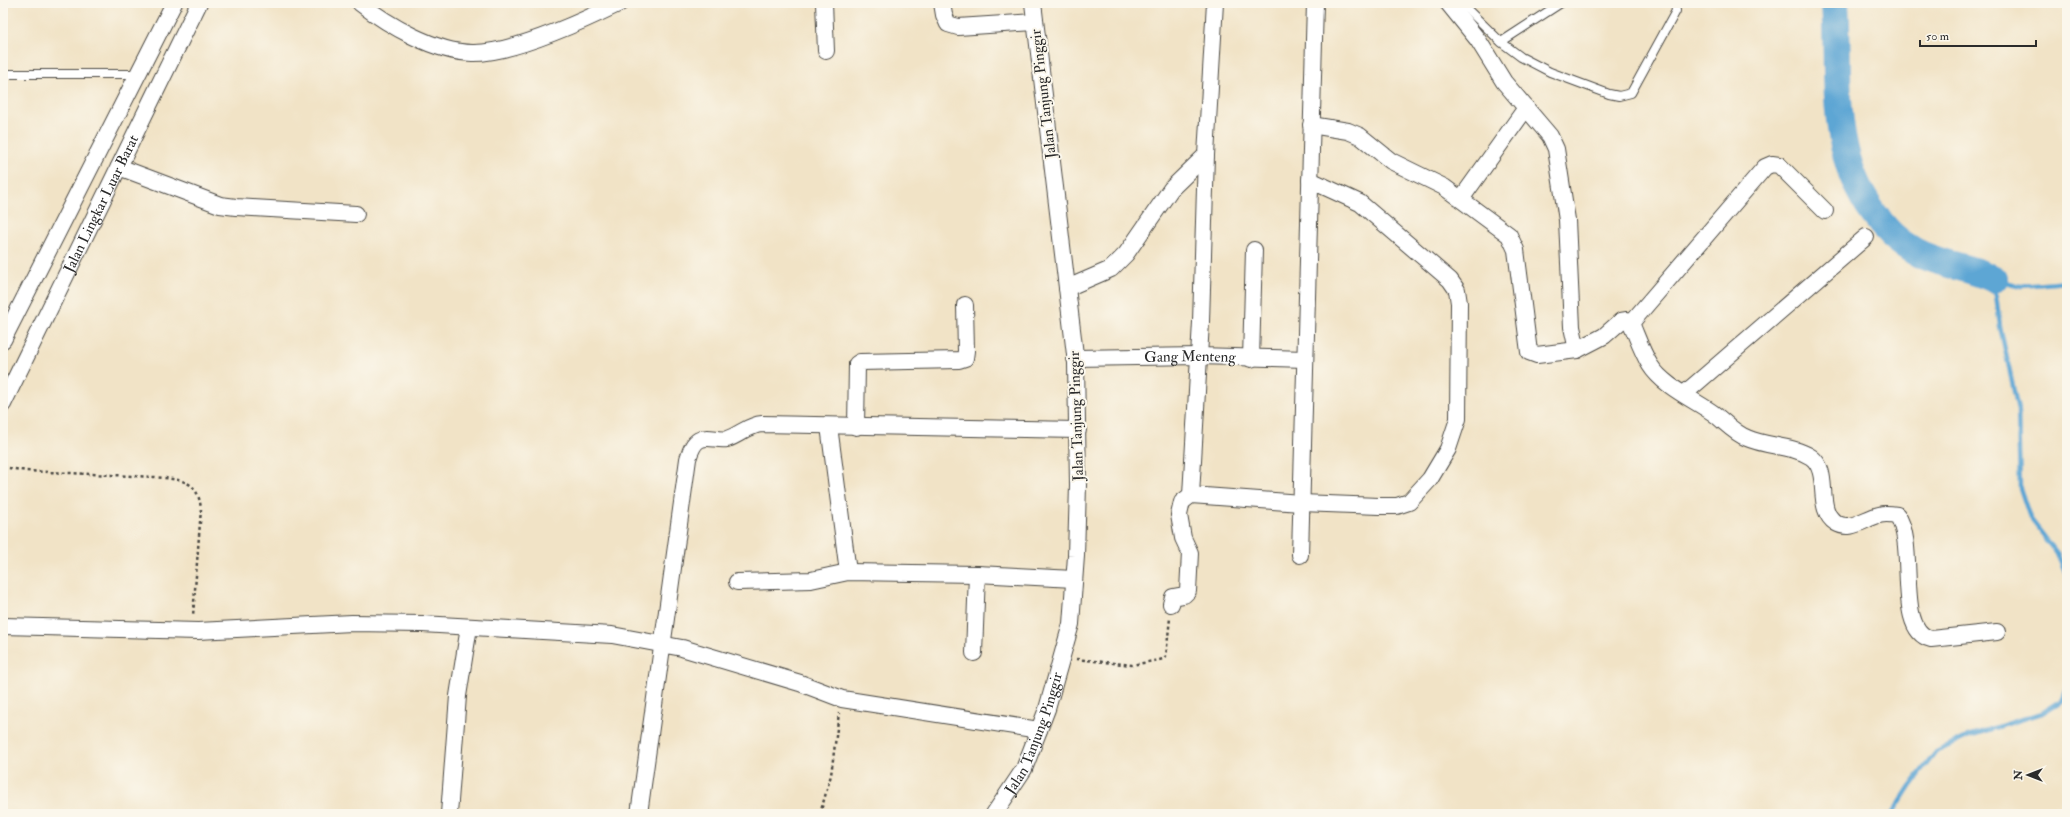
<svg xmlns="http://www.w3.org/2000/svg" width="2070" height="817" viewBox="0 0 2070 817" font-family="'IM FELL Double Pica',serif">
<style>
.lines{fill:none;stroke-linecap:round;stroke-linejoin:round}
.stream{stroke:#5da6d4;stroke-width:4.5}
.river{stroke:#5da6d4;stroke-width:28}
.lane-casing{stroke:#494742;stroke-width:10}
.street-casing{stroke:#494742;stroke-width:18}
.path{stroke:#494742;stroke-width:2.5;stroke-dasharray:3 3;stroke-linecap:butt}
.lane{stroke:#fff;stroke-width:8}
.street{stroke:#fff;stroke-width:16}
.labels{text-anchor:middle;stroke-width:4;stroke-linejoin:round;paint-order:stroke}
.street-label{font-size:15px;fill:#2b2b2b;stroke:#fbf7ec}
</style>
<rect width="100%" height="100%" fill="#fbf7ec"/>
<filter id="ink" filterUnits="userSpaceOnUse"><feTurbulence type="fractalNoise" baseFrequency=".025" numOctaves="2"/><feDisplacementMap in="SourceGraphic" scale="8" xChannelSelector="R" yChannelSelector="G"/><feConvolveMatrix kernelMatrix="1 2 1 2 8 2 1 2 1" color-interpolation-filters="sRGB"/></filter>
<filter id="wash" filterUnits="userSpaceOnUse"><feTurbulence type="fractalNoise" baseFrequency=".012" numOctaves="4" result="noise"/><feDisplacementMap in="SourceGraphic" scale="16" xChannelSelector="R" yChannelSelector="G"/><feGaussianBlur stdDeviation="0.9" result="paint"/><feColorMatrix in="noise" values="0 0 0 0 0 0 0 0 0 0 0 0 0 0 0 0 0 1.4 0 .05"/><feComposite in="paint" operator="in"/></filter>
<g filter="url(#wash)">
<rect width="100%" height="100%" fill="#f1e3c6"/>
<g class="lines">
<!-- stream -->
<path class="stream" d="M2067,282L2021,286L1994,279L2000,326L2018,410L2020,488L2030,518L2057,553L2067,576
M1892,814L1910,786L1936,752L1969,736L2042,713L2061,701L2067,687"/>
<!-- river -->
<path class="river" d="M1835,3C1840,76 1828,152 1874,214C1886,230 1896,241 1914,251C1939,265 1968,266 1994,279"/>
</g>
</g>
<g filter="url(#ink)">
<g class="lines">
<defs>
<path id="lane" d="M1461,3L1501,42L1521,57L1550,72L1609,94L1619,96L1631,93L1676,11L1675,3
M1501,42L1561,3
M3,74H139"/>
<g id="street">
<path d="M360,3C388,25 434,52 472,53C512,54 583,21 620,3"/>
<path d="M824,3L826,51"/>
<path d="M942,3L944,15L948,24L958,27L1035,22"/>
<path d="M1215,3L1206,155L1201,322L1191,495L1301,503L1379,506H1397L1409,502L1430,479L1448,449L1458,419L1459,303L1457,290L1450,280L1360,203L1310,180"/>
<path d="M1448,3L1478,40L1504,82L1550,136L1556,149L1567,220L1572,327L1577,350L1604,336L1621,321L1627,320L1631,323C1637,337 1642,352 1650,365C1663,386 1693,399 1713,413C1724,421 1734,433 1747,438C1767,447 1792,445 1811,457C1832,472 1814,509 1836,523C1851,532 1865,518 1879,515C1885,513 1891,514 1897,515C1918,545 1894,630 1931,639L1997,632"/>
<path d="M1311,125L1348,131L1360,136L1391,161L1444,187L1509,235L1516,250L1529,352L1537,355L1577,350"/>
<path d="M119,167L220,205L236,207L356,214"/>
<path d="M1461,199L1526,108"/>
<path d="M1067,288L1111,269L1126,254L1171,189L1206,155"/>
<path d="M1631,323L1765,167L1772,164L1779,165L1825,211"/>
<path d="M3,340L174,3"/>
<path id="s1" d="M1075,358L1199,356L1305,359"/>
<path d="M1251,359L1254,250"/>
<path d="M1684,394L1866,237"/>
<path id="s2" d="M3,404L199,3"/>
<path d="M829,426L848,572"/>
<path d="M856,427L857,364L860,362L959,360L965,358L966,351L965,305"/>
<path d="M1300,555L1315,3"/>
<path d="M737,582L811,580L848,572L977,574L1074,579"/>
<path d="M1171,604L1173,597L1184,595L1188,591L1190,553L1183,538L1179,515L1182,502L1191,495"/>
<path d="M3,626L198,631L352,623L422,624L612,635L682,648L800,683L842,699L1039,730"/>
<path d="M974,653L977,574"/>
<path d="M449,814L458,696L469,627"/>
<path d="M639,814L688,459C690,453 692,444 699,440C708,435 718,441 727,439C740,435 748,425 762,424L1078,430"/>
<path id="s3" d="M994,814L1024,769L1047,709L1071,624L1076,556L1078,485L1076,363L1033,3"/>
</g>
</defs>
<!-- lane casing -->
<use href="#lane" class="lane-casing"/>
<!-- street casing -->
<use href="#street" class="street-casing"/>
<!-- path -->
<path class="path" d="M3,467L26,471L155,477C181,480 198,479 201,509L193,616
M1076,659L1132,665L1164,659L1166,656L1170,618
M820,814L831,775L839,713"/>
<!-- lane -->
<use href="#lane" class="lane"/>
<!-- street -->
<use href="#street" class="street"/>
</g>
</g>
<g class="labels">
<!-- street labels -->
<g class="street-label">
<text transform="translate(1043 94) rotate(-97)" y="5">Jalan Tanjung Pinggir</text>
<text dy="5" stroke="none"><textPath href="#s2" startOffset="223">Jalan Lingkar Luar Barat</textPath></text>
<text dy="5" stroke="none"><textPath href="#s1" startOffset="115">Gang Menteng</textPath></text>
<text transform="translate(1076 416) rotate(-92)" y="5">Jalan Tanjung Pinggir</text>
<text dy="5" stroke="none"><textPath href="#s3" startOffset="91">Jalan Tanjung Pinggir</textPath></text>
</g>
</g>
<!-- margin -->
<rect width="2070" height="817" fill="none" stroke="#fbf7ec" stroke-width="16"/>
<!-- north arrow -->
<g transform="translate(2028 775) rotate(270)" stroke="#fbf7ec" stroke-width="3" paint-order="stroke">
<path d="M0-3L7 15L0 10L-7 15Z" fill="#2b2b2b"/>
<text y="-6" font-size="11" font-weight="bold" text-anchor="middle" fill="#2b2b2b">N</text>
</g>
<!-- scale -->
<path d="M1920 40v6h116v-6" fill="none" stroke="#2b2b2b" stroke-width="2"/>
<text x="1926" y="40" font-size="12" fill="#2b2b2b" stroke="#fbf7ec" stroke-width="3" paint-order="stroke">50 m</text>
</svg>
